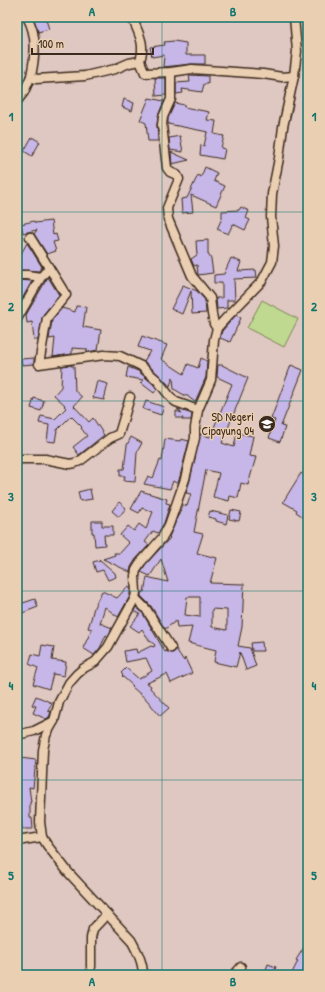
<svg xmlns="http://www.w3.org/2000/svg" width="325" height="992" viewBox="0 0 325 992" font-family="'Patrick Hand',sans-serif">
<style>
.grass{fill:#bfd990;stroke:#7d8257}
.building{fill:#c7b7e8;stroke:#3b2a1e;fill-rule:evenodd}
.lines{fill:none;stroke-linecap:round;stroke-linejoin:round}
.minor-casing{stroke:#3b2a1e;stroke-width:11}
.minor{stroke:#ebcfb2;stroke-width:8}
.grid{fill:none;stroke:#0f766e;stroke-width:1;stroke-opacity:0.55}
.labels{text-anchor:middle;stroke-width:3;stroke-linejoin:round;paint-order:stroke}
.poi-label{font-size:12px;fill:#3b2a1e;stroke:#ebcfb2;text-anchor:end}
.neatline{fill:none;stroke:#0f766e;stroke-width:1.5}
.grid-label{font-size:13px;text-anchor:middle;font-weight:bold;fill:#0f766e}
</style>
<rect width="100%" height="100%" fill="#e0c8c2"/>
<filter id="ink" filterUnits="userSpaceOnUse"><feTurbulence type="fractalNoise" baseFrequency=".025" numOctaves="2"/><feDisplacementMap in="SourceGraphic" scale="8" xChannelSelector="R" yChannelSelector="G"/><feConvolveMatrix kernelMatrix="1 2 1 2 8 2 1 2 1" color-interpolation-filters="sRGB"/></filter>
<g filter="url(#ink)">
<path class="grass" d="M262,300L298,319L284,347L247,328Z"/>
<g class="building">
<path d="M33,17H45L49,29L38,32Z"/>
<path d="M174,41L186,43V55H205V64H191L163,67L164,55L152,57L150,47L165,45L164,42Z"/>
<path d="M189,75L208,76V84H204L202,92L182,89L183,93L176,94V83L190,82Z"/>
<path d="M155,78H166V95L156,96Z"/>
<path d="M149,98L164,101L158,116L157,125L158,141H148L146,123L140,120Z"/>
<path d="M124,99L134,103L132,111L122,107Z"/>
<path d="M175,103L184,105V107L209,112L207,120L216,121L214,134L224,136L221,148L225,149L223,159L200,155L201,145L204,146L207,132H208L168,124V118Z"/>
<path d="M180,136L183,152L170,150L169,138Z"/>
<path d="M32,137L40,142L32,156L24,151Z"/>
<path d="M171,152L189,160L172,164Z"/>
<path d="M205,167L217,173L214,181L225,186L216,206L191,195L193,212L182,213L181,199L187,198L198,175L201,177Z"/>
<path d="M241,207L249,211L246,218L250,220L245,230L233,224L228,234L217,229L222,218V211L239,210Z"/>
<path d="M34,221L35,223L51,221L53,235L56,234L58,241L53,242L56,251L47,254L34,234L37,230L23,233L21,224Z"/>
<path d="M208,240V254L211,259L213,273L198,275L197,265L194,266L191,259L197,255L196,241Z"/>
<path d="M27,243L42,267L39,271L17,270V261Z"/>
<path d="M231,258L241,262L238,271L256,270L257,278L234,279L235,300H227V308L217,309L216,298H222V283H214V275L224,274Z"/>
<path d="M48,277L59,295L43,315L38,340H34L32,322L27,323L26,315Z"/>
<path d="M17,280L32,281L17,308Z"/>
<path d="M183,285L197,291L205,300L206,313L192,314L191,291L182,314L171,309Z"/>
<path d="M76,306L86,307L83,327L101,330L98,350L87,352V349L72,348V354L53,357L55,338L49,339L52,320L62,308L75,312Z"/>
<path d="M236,315L241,318L230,342L220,338L222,331Z"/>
<path d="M142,336L167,345L161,359L184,374L188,364L198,368L201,358L207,361L206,377L195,402L187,396V395H184L174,389L173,377L170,386L144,361L150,351L138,347Z"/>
<path d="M34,358V364L22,365L21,359Z"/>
<path d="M71,365V366H74L75,391L82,397L74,406L89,422L93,418L104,435L79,455L73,447L87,436L81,428L82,427L71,416L57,430L55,442L47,441L49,425L39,423L41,416L55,419L66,408L64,406L65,405L54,395L61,387L62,366Z"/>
<path d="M218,365H222L248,378L222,443L234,447L237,433L253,436L249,456L256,457L248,485L241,483L238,498L230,496L229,501L213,497L219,473L206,470L194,532L203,534L197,553L217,558L210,583L244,584L242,627L238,646L250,648L256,666L246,670L240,652L236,667L214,662L216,650L188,643L192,627L177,628L176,621L165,629L151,606L141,596V592H144L147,577L168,582L161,559L150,576L141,572L145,565L170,538L169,537L183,505L187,506L191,494L186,493L190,480L200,434L210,437L232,384L217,377ZM187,597H200V617L185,615ZM212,609L227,610V630L212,627Z"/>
<path d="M291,365L303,370L281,426L285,427L280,442L269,438L275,420L271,419Z"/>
<path d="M128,367L138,371L153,384L157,389L154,393L141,383L143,380L126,377Z"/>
<path d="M97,381L108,384L104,400L93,398Z"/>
<path d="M34,398L44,401L41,411L31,408Z"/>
<path d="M146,401L164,407L161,415L143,409Z"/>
<path d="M177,409L192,414L191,420H182L183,418H176V411L182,413Z"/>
<path d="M131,437L142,443L137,452L135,482L124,481L125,476H120V469H124L127,445Z"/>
<path d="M165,439L180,441L181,439L189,441L178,484L173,481L170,489L144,484L148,476L153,478L160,460L162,461Z"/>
<path d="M301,473L308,478V520L296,512L297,510L283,502Z"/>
<path d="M90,489L92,499L80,501L78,492Z"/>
<path d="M141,491L167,499L166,503L170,504L164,523L158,533L153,531L145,542L149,545L136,559L131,567L130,572L103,559L115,555L114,553H120L129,543L120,535L128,526L134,531L139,524L146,529L153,512L142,508L139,513L131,509Z"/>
<path d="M119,502L126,508L119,517L112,511Z"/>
<path d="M231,510L241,512L239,521L229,519Z"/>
<path d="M210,511L228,515L226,524L216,521V519L208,517Z"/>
<path d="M92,521H102V526H113V535H104L105,545L95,546L94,533H92Z"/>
<path d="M99,559L115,573L116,577L108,580L103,570L96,572L93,562L100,560Z"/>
<path d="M128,586L130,587V596L118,617L105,607L100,623L112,628L108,636L106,635L100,648L94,655L83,648L92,629L88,628L91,619L94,607L102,591L117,598Z"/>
<path d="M35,599L38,607L17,615V605Z"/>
<path d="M136,607L142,612L165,652L167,651L172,653L174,652L176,649L184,661L185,658L192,673L171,683L167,674L147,683L151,686L150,688L169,708L160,716L147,700L132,687L133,686L122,676L123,675L121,673L126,668L139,679L152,671L146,658L126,662L124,651L136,649L137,653L151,646L154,647L155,645L149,640L142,629L139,632L130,626L140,614L134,611Z"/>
<path d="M262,642L263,651H252L251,643Z"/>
<path d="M42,645L54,647L52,660L66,662L64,676L53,674L49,689L33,684L38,668L29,664L32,654L40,656Z"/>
<path d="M36,696L52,703L48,711L51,712L49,717L46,719L33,713L36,706L32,705Z"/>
<path d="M20,758L36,760L33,788L29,787L31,802H30V818H32L33,829H22L21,815H19V812H17V769L18,768Z"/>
<path d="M308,941V963L300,975H291L298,961L296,960Z"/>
<path d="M268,964L276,967L273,975H264Z"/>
</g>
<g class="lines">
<defs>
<g id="minor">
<path d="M27,17C38,36 35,56 31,76L36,79L85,76L115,69L129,63L140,61L145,73L171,72L192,69L263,74L282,77L294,76"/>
<path d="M132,17C138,33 146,43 140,61"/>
<path d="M171,72V99L163,117L162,125L167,168L170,172L177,175L179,179L167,208L168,219L192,276L210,298L212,314L214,324L217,328"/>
<path d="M17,101L24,92L31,76"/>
<path d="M30,237L66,295L47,318L39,364L104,355L120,356L141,366L157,380L172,399L176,402L198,410"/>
<path d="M17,275H27L41,277"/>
<path d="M17,319L41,277L49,268"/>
<path d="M17,459H45L70,464L75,463L80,461L110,438L119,434L130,397"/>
<path d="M135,598L146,609L171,648"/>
<path d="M17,735L34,731L54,721"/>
<path d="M17,841L42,837"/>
<path d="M91,967V938L93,929L107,914"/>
<path d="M143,975C143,962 137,951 131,940L68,872L47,845L42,837L40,822L43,750L46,735L54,721L59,702L69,683L77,674L84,668L95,662L108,647L135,598L136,592L135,576L136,570L141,562L162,538L169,525L185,479L195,438V428L198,410L211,380L214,340L217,328L227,317L262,281L272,262L274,246L271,217L272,194L279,158L283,127L294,76L297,51L294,17"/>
<path d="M234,975L241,967"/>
</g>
</defs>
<use href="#minor" class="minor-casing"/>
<use href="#minor" class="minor"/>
</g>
</g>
<path class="grid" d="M162,17V975M17,212H308M17,401H308M17,591H308M17,780H308"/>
<defs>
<symbol id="school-disc" viewBox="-11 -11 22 22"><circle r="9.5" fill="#3b2a1e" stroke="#ebcfb2"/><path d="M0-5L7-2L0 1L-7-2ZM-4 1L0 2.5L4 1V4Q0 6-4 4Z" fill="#fff"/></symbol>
</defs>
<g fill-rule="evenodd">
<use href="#school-disc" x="257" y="414" width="20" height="20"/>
</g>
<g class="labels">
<g class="poi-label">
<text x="254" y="421">SD Negeri<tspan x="254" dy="14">Cipayung 04</tspan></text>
</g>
</g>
<rect width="325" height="992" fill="none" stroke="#ebcfb2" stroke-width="44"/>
<path d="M32 48v6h121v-6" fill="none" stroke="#3b2a1e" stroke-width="2"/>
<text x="38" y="48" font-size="12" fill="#3b2a1e" stroke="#ebcfb2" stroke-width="3" paint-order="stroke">100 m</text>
<rect x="22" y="22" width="281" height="948" class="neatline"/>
<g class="grid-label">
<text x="92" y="16">A</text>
<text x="233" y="16">B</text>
<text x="11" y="121">1</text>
<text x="314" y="121">1</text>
<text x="11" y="311">2</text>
<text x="314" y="311">2</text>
<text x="11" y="501">3</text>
<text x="314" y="501">3</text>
<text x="11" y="690">4</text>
<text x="314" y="690">4</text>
<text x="11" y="880">5</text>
<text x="314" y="880">5</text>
<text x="92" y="986">A</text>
<text x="233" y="986">B</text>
</g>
</svg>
